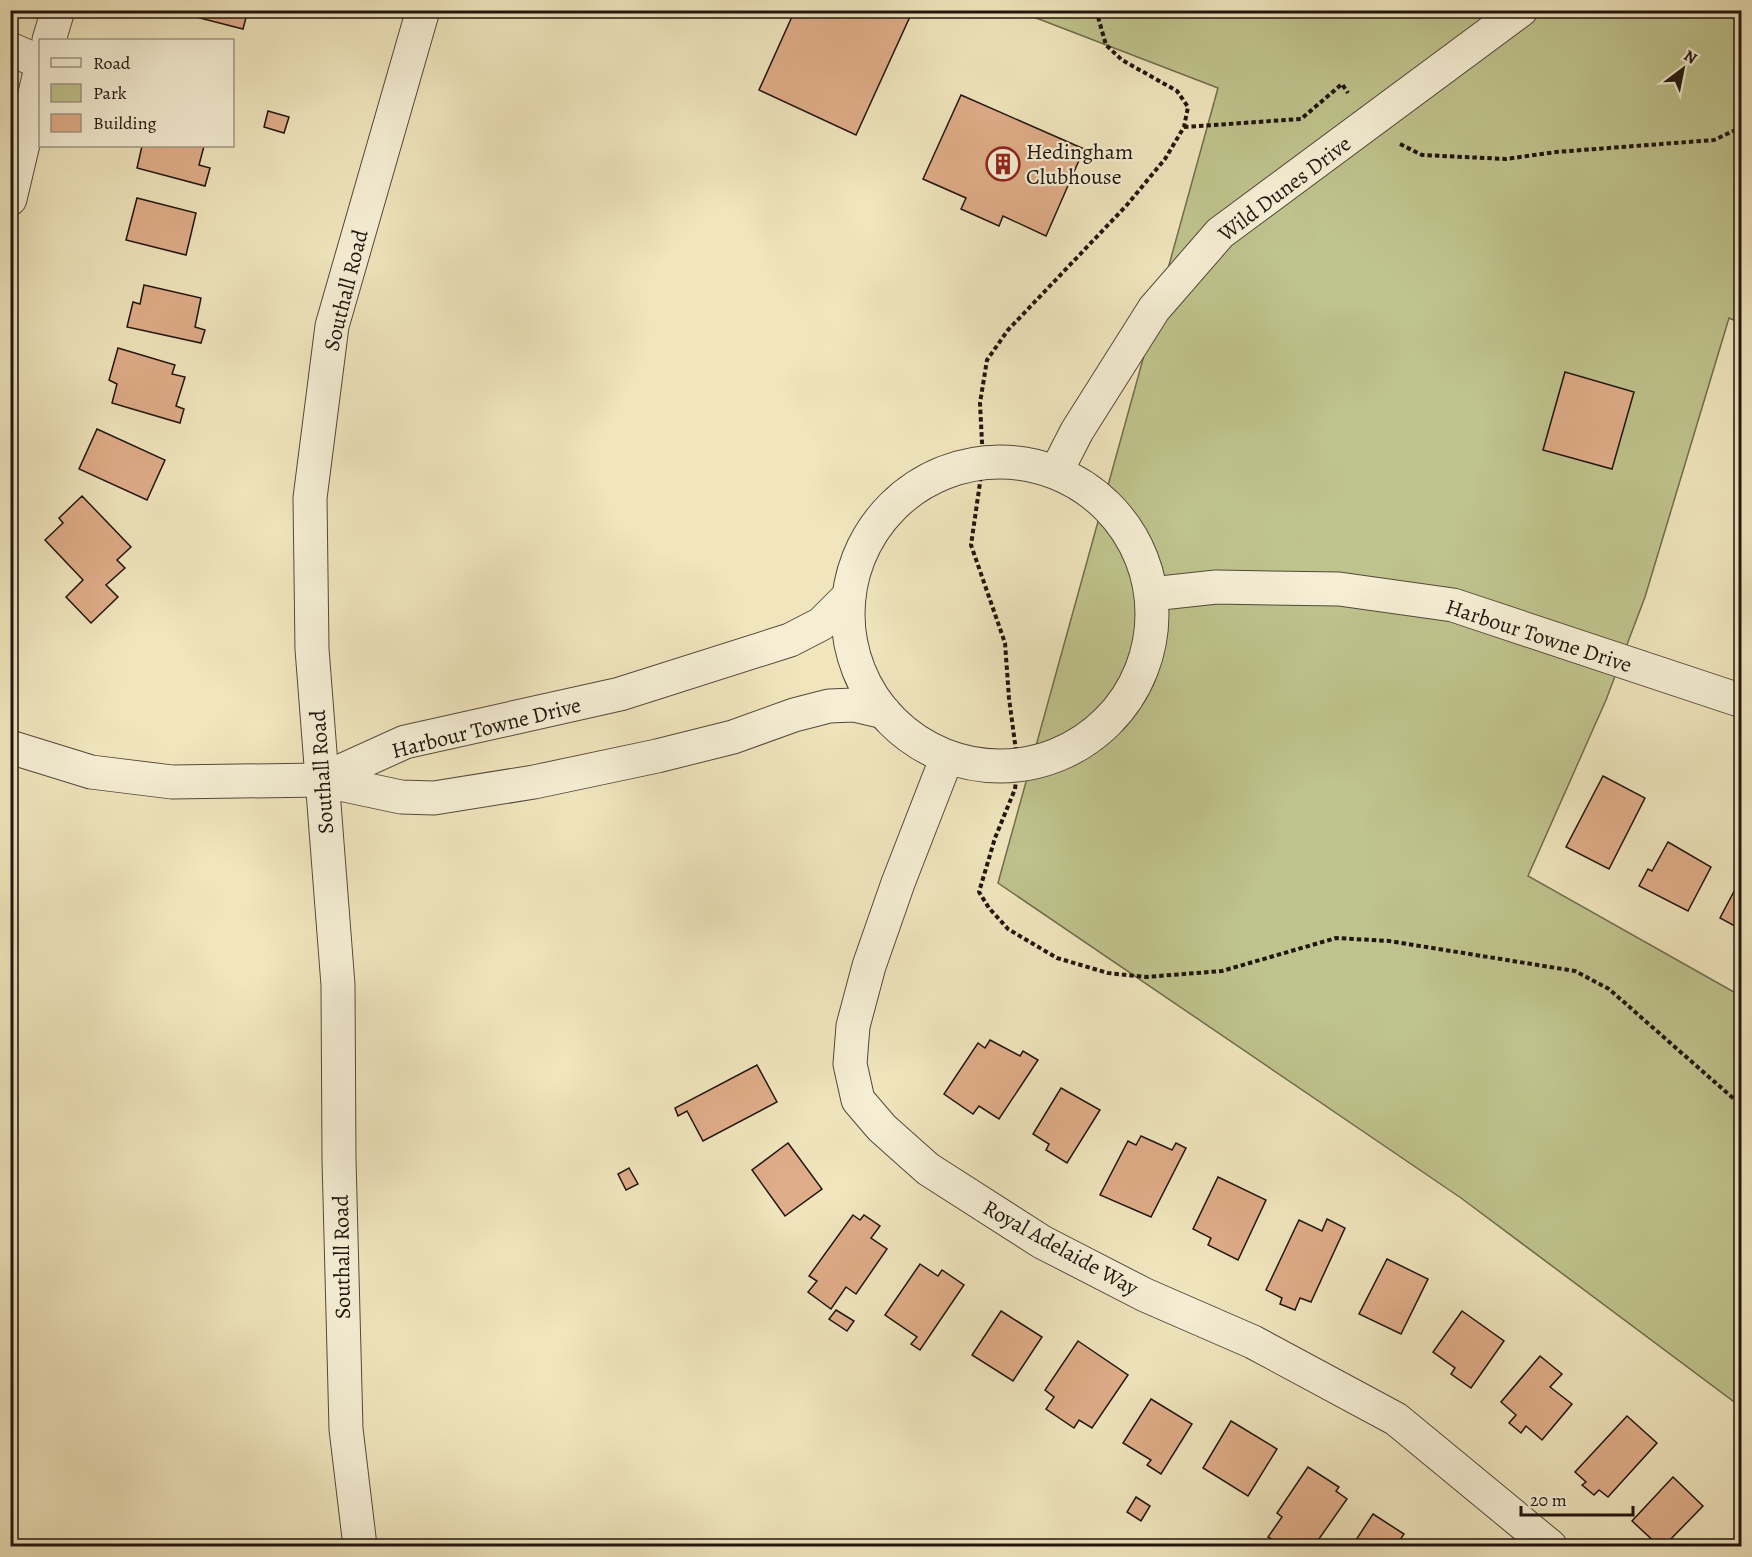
<svg xmlns="http://www.w3.org/2000/svg" width="1752" height="1557" viewBox="0 0 1752 1557" font-family="Alegreya,serif">
<style>
.green{fill:#bfc38d;stroke:#706c4e;stroke-width:1.5}
.building{fill:#dfad89;stroke:#20150f;stroke-width:1.5}
.lines{fill:none;stroke-linecap:round;stroke-linejoin:round}
.minor-casing{stroke:#54493a;stroke-width:35}
.tertiary-casing{stroke:#54493a;stroke-width:35}
.path{stroke:#20150f;stroke-width:4;stroke-dasharray:4.5 3;stroke-linecap:butt}
.minor{stroke:#f5eed4;stroke-width:33}
.tertiary{stroke:#f5eed4;stroke-width:33}
.labels{text-anchor:middle;stroke-width:4.5;stroke-linejoin:round;paint-order:stroke}
.poi-label{font-size:22px;fill:#20150f;stroke:#f5eed4;text-anchor:start}
.street-label{font-size:22px;fill:#20150f;stroke:#f5eed4}
</style>
<rect width="100%" height="100%" fill="#f0e5bd"/>
<filter id="stains"><feTurbulence type="fractalNoise" baseFrequency=".00333" numOctaves="4"/><feColorMatrix values="0 0 0 0 .2 0 0 0 0 .09 0 0 0 0 .02 0 0 0 .5 -.17"/></filter>
<radialGradient id="worn" r=".72"><stop offset=".6" stop-color="#630" stop-opacity="0"/><stop offset="1" stop-color="#630" stop-opacity=".3"/></radialGradient>
<path class="green" d="M1018,11H1741V323L1729,318L1645,597L1606,700L1528,876L1741,996V1407L1461,1198L998,883L1218,88Z"/>
<g class="building">
<path d="M189,10H248L243,29L188,15Z"/>
<path d="M795,10H913L856,135L759,90Z"/>
<path d="M961,95L1084,149L1046,236L1003,216L999,226L961,209L966,198L923,179Z"/>
<path d="M268,111L289,117L284,133L264,127Z"/>
<path d="M142,146H204L199,165L210,168L205,186L137,168Z"/>
<path d="M137,198L196,213L186,255L126,240Z"/>
<path d="M144,285L201,298L195,327L205,330L201,343L127,327L133,302L140,304Z"/>
<path d="M118,348L175,365L172,374L185,377L176,406L184,409L180,423L112,403L117,384L109,380Z"/>
<path d="M1565,372L1634,392L1612,469L1543,450Z"/>
<path d="M97,429L165,460L147,500L79,469Z"/>
<path d="M82,496L131,547L117,560L125,568L106,585L118,597L91,623L66,597L83,580L45,540L63,523L59,518Z"/>
<path d="M1603,776L1645,798L1609,869L1566,847Z"/>
<path d="M1668,842L1711,867L1688,911L1639,886L1648,869L1652,871Z"/>
<path d="M1740,880H1742V930L1720,918Z"/>
<path d="M990,1040L1020,1056L1023,1051L1038,1060L999,1119L979,1106L973,1114L944,1094L978,1043L985,1048Z"/>
<path d="M757,1065L777,1102L703,1141L687,1111L678,1116L675,1108Z"/>
<path d="M1061,1088L1100,1110L1067,1163L1046,1150L1049,1144L1033,1134Z"/>
<path d="M1141,1136L1172,1150L1176,1143L1186,1148L1151,1217L1100,1195L1128,1141L1136,1145Z"/>
<path d="M788,1143L822,1189L785,1216L752,1170Z"/>
<path d="M629,1168L638,1184L626,1190L618,1174Z"/>
<path d="M1218,1177L1266,1200L1238,1260L1208,1245L1211,1238L1193,1229Z"/>
<path d="M853,1215L860,1220L864,1215L880,1226L871,1238L887,1249L856,1294L846,1287L831,1309L808,1292L817,1281L809,1276Z"/>
<path d="M1327,1219L1345,1228L1311,1302L1300,1298L1295,1310L1280,1304L1282,1298L1266,1290L1299,1220L1322,1231Z"/>
<path d="M1387,1259L1428,1279L1401,1334L1359,1314Z"/>
<path d="M920,1264L938,1276L942,1270L964,1285L920,1350L911,1344L917,1337L885,1315Z"/>
<path d="M836,1310L854,1321L847,1331L829,1319Z"/>
<path d="M1001,1311L1042,1337L1013,1381L972,1355Z"/>
<path d="M1462,1311L1504,1341L1471,1388L1451,1374L1455,1368L1433,1352Z"/>
<path d="M1078,1341L1128,1375L1092,1428L1079,1420L1074,1428L1046,1409L1054,1397L1045,1390Z"/>
<path d="M1540,1356L1562,1374L1550,1387L1572,1404L1542,1440L1526,1426L1521,1433L1509,1423L1516,1415L1501,1402Z"/>
<path d="M1151,1399L1192,1424L1161,1474L1147,1465L1151,1460L1123,1443Z"/>
<path d="M1627,1416L1657,1443L1608,1497L1599,1490L1594,1495L1582,1485L1586,1482L1575,1472Z"/>
<path d="M1231,1421L1277,1449L1248,1496L1203,1468Z"/>
<path d="M1308,1467L1339,1487L1336,1491L1347,1499L1314,1546H1283L1268,1537L1282,1517L1277,1513Z"/>
<path d="M1673,1477L1703,1506L1664,1546H1659L1632,1521Z"/>
<path d="M1136,1497L1150,1506L1141,1521L1127,1512Z"/>
<path d="M1373,1514L1404,1534L1396,1546H1352Z"/>
</g>
<g class="lines">
<defs>
<g id="minor">
<path d="M49,40L58,10"/>
<path d="M10,49L40,62"/>
<path d="M10,199L40,72"/>
<circle cx="1000" cy="614" r="152"/>
<path d="M1056,472L1077,431L1154,309L1220,233L1521,10"/>
<path d="M1152,594L1216,587L1339,589L1453,605L1742,701"/>
<path d="M947,757L898,883L869,966L853,1026L850,1064L858,1100L882,1128L928,1169L1042,1242L1145,1295L1253,1342L1396,1419L1550,1546"/>
<path d="M321,780L401,797L434,798L534,782L657,756L733,737L794,715L829,706L854,705L884,712"/>
<path d="M321,780L405,742L620,694L790,640L821,624L849,596"/>
</g>
<g id="tertiary">
<path d="M10,747L91,772L172,782L321,780"/>
<path d="M360,1546L346,1429L339,1159L338,985L312,649L310,498L332,326L423,10"/>
</g>
</defs>
<use href="#minor" class="minor-casing"/>
<use href="#tertiary" class="tertiary-casing"/>
<g class="path">
<path d="M1096,10L1106,45L1122,60L1177,91L1188,107L1184,127L1165,159L1126,206L1008,330L987,360L980,403L983,462L971,545L1005,643L1009,698L1018,766L1015,789L995,838L979,892L989,908L1008,929L1057,958L1108,973L1146,977L1222,971L1336,938L1389,941L1575,971L1609,989L1742,1106"/>
<path d="M1184,127L1301,119L1342,84L1348,93"/>
<path d="M1400,144L1422,155L1506,159L1556,152L1714,140L1742,127"/>
</g>
<use href="#minor" class="minor"/>
<use href="#tertiary" class="tertiary"/>
</g>
<defs>
<symbol id="building-ring" viewBox="-11 -11 22 22"><circle r="9.5" fill="#f5eed4" stroke="#8f2418" stroke-width="1.5"/><path d="M-4-6H4V6H1V3H-1V6H-4ZM-2.5-4.3h1.7v1.8h-1.7ZM.8-4.3h1.7v1.8H.8ZM-2.5-1h1.7V.8h-1.7ZM.8-1h1.7V.8H.8Z" fill="#8f2418"/></symbol>
</defs>
<g fill-rule="evenodd">
<use href="#building-ring" x="984" y="145" width="38" height="38"/>
</g>
<g class="labels">
<g class="poi-label">
<text x="1026" y="159">Hedingham<tspan x="1026" dy="25">Clubhouse</tspan></text>
</g>
<g class="street-label">
<text transform="translate(1284 188) rotate(-37)" y="8">Wild Dunes Drive</text>
<text transform="translate(345 290) rotate(-76)" y="8">Southall Road</text>
<text transform="translate(1539 635) rotate(18)" y="8">Harbour Towne Drive</text>
<text transform="translate(486 727) rotate(-14)" y="8">Harbour Towne Drive</text>
<text transform="translate(321 772) rotate(-94)" y="8">Southall Road</text>
<text transform="translate(1061 1247) rotate(29)" y="8">Royal Adelaide Way</text>
<text transform="translate(341 1257) rotate(-91)" y="8">Southall Road</text>
</g>
</g>
<rect width="1752" height="1557" fill="none" stroke="#f0e5bd" stroke-width="36"/>
<rect x="12" y="12" width="1728" height="1533" fill="none" stroke="#20150f" stroke-width="3"/>
<rect x="18" y="18" width="1716" height="1521" fill="none" stroke="#20150f" stroke-width="1.5"/>
<rect x="39" y="39" width="195" height="108" fill="#f5eed4" stroke="#a09785" stroke-width="1.5"/>
<rect x="51" y="58" width="30" height="9" fill="#f5eed4" stroke="#a09785" stroke-width="1.5"/>
<text x="93" y="69" font-size="18" fill="#20150f">Road</text>
<rect x="51" y="84" width="30" height="18" fill="#bfc38d" stroke="#a09785" stroke-width="1.5"/>
<text x="93" y="99" font-size="18" fill="#20150f">Park</text>
<rect x="51" y="114" width="30" height="18" fill="#dfad89" stroke="#a09785" stroke-width="1.5"/>
<text x="93" y="129" font-size="18" fill="#20150f">Building</text>
<g transform="translate(1683 69) rotate(32)" stroke="#f5eed4" stroke-width="4.5" paint-order="stroke">
<path d="M0-4.5L10 22L0 15L-10 22Z" fill="#20150f"/>
<text y="-9" font-size="16" font-weight="bold" text-anchor="middle" fill="#20150f">N</text>
</g>
<path d="M1521 1506v9h112v-9" fill="none" stroke="#20150f" stroke-width="3"/>
<text x="1530" y="1506" font-size="18" fill="#20150f" stroke="#f5eed4" stroke-width="4.5" paint-order="stroke">20 m</text>
<rect width="100%" height="100%" filter="url(#stains)"/>
<rect width="100%" height="100%" fill="url(#worn)"/>
</svg>
